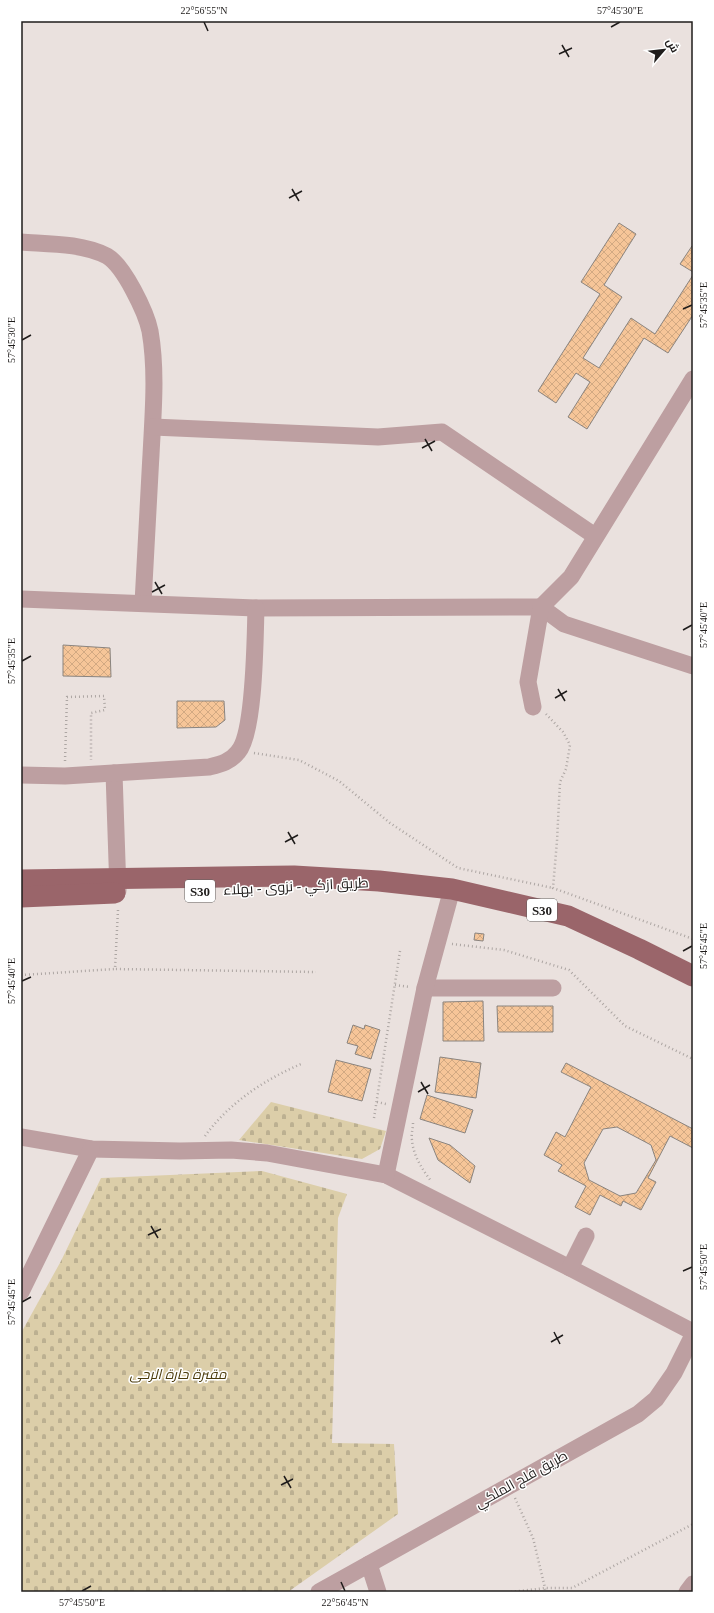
<svg xmlns="http://www.w3.org/2000/svg" width="714" height="1613" viewBox="0 0 714 1613" font-family="'Times New Roman',Cairo,serif">
<style>
.cemetery{fill:url(#cemetery-stones)}
.building{fill:url(#building-cross-hatch);stroke:#8a847f;fill-rule:evenodd}
.lines{fill:none;stroke-linecap:round;stroke-linejoin:round}
.path{stroke:#ada6a3;stroke-width:2.5;stroke-dasharray:1 3;stroke-linecap:butt}
.minor{stroke:#bd9fa1;stroke-width:17}
.major{stroke:#9a656a;stroke-width:21}
.ticks{fill:none;stroke:#1f1c1b;stroke-width:1.5}
.labels{text-anchor:middle;stroke-width:3;stroke-linejoin:round;paint-order:stroke}
.shield{fill:#fff;stroke:#62605f;stroke-width:1}
.shield-label{font-size:13px;font-weight:bold;fill:#1f1c1b}
.street-label{font-size:14px;fill:#1f1c1b;stroke:#fff}
.park-label{font-size:14px;font-style:italic;fill:#4c3c0c;stroke:#fff}
.neatline{fill:none;stroke:#1f1c1b;stroke-width:1.5}
.ticks-label{font-size:10px;text-anchor:middle;fill:#1f1c1b}
</style>
<defs>
<pattern id="cemetery-stones" width="16" height="16" patternUnits="userSpaceOnUse"><rect width="16" height="16" fill="#dccea9"/><path d="M2 7V4a2 2 0 0 1 4 0v3zM10 15v-3a2 2 0 0 1 4 0v3z" fill="#bcb091"/></pattern>
<pattern id="building-cross-hatch" width="8" height="8" patternUnits="userSpaceOnUse"><rect width="8" height="8" fill="#f6c598"/><path d="M0 0l8 8M0 8l8-8" fill="none" stroke="#d2a982"/></pattern>
</defs>
<rect width="100%" height="100%" fill="#eae1de"/>
<g class="cemetery">
<path d="M271,1102L386,1131L380,1149L362,1159L239,1140Z"/>
<path d="M262,1171L347,1194L338,1218L332,1443L394,1444L398,1514L288,1592H21V1333L61,1261L101,1178Z"/>
</g>
<g class="building">
<path d="M619,223L636,234L604,285L622,297L583,358L599,368L631,318L655,334L693,275V315L668,353L644,338L587,429L568,417L590,382L576,373L556,403L538,391L600,294L581,282Z"/>
<path d="M692,246L693,247V272L680,264Z"/>
<path d="M63,645L110,648L111,677L63,676Z"/>
<path d="M177,701H224L225,720L216,727L177,728Z"/>
<path d="M475,933L484,934L483,941L474,940Z"/>
<path d="M483,1001L484,1041H443V1002Z"/>
<path d="M497,1006H553V1032H498Z"/>
<path d="M353,1025L364,1029L365,1025L380,1030L371,1059L355,1054L358,1046L347,1043Z"/>
<path d="M440,1057L481,1063L476,1098L435,1092Z"/>
<path d="M336,1060L371,1069L362,1101L328,1092Z"/>
<path d="M566,1063L693,1129V1148L670,1136L648,1178L656,1182L641,1210L623,1201L621,1206L600,1195L590,1215L575,1207L586,1186L558,1171L562,1165L544,1155L556,1132L565,1137L591,1087L561,1072ZM617,1127L651,1145L656,1160L636,1193L620,1196L589,1180L584,1163L603,1129Z"/>
<path d="M427,1095L473,1110L465,1133L420,1119Z"/>
<path d="M429,1138L450,1145L475,1166L470,1183L438,1160Z"/>
</g>
<g class="lines">
<g class="path">
<path d="M546,714L563,732L570,745L566,769L560,782L557,841L553,888L693,939"/>
<path d="M254,753L299,760L339,781L390,823L458,868L553,888"/>
<path d="M65,761L67,697L104,696L105,710L91,713V760"/>
<path d="M118,910L115,969L316,972"/>
<path d="M452,944L504,950L569,970L625,1026L693,1059"/>
<path d="M21,975L115,969"/>
<path d="M395,985L410,987"/>
<path d="M377,1102L386,1104"/>
<path d="M374,1118L400,951"/>
<path d="M413,1123C413,1129 411,1134 412,1140C413,1155 422,1169 431,1181"/>
<path d="M205,1136C229,1103 264,1080 301,1064"/>
<path d="M515,1498L533,1538L546,1592"/>
<path d="M511,1592L546,1588H572L693,1524"/>
</g>
<g class="minor">
<path d="M21,242C49,244 81,243 107,256C124,266 146,312 150,331C157,371 153,414 151,455C148,504 146,553 143,603"/>
<path d="M153,427L378,437L442,432L595,536"/>
<path d="M21,599L256,608L541,607L564,624L693,666"/>
<path d="M533,707L528,682L541,607L571,577L693,379"/>
<path d="M114,773L118,891"/>
<path d="M21,775L65,776L209,767C221,764 230,762 238,752C255,733 255,637 256,608"/>
<path d="M425,988H553"/>
<path d="M21,1137L91,1149L180,1151L231,1150L267,1153L386,1175L570,1268L693,1332"/>
<path d="M386,1175L425,988L452,889"/>
<path d="M570,1268L586,1236"/>
<path d="M21,1292L91,1149"/>
<path d="M369,1564L378,1592"/>
<path d="M319,1592L638,1414L656,1399L674,1373L693,1335"/>
<path d="M687,1592L693,1584"/>
</g>
<g class="major">
<path d="M21,880L294,876L379,881L452,889L568,916L639,949L693,976"/>
<path d="M21,897L115,893"/>
</g>
</g>
<path class="ticks" d="M204,22L208,31M611,27L620,22M562,45L569,57M559,54L572,48M292,189L299,201M289,198L302,191M683,309L692,305M22,340L31,335M425,439L432,451M422,448L435,441M155,582L162,594M152,592L165,585M683,630L692,625M22,661L31,656M558,689L565,701M555,698L567,691M288,832L295,844M285,842L298,835M683,951L692,946M22,981L31,977M421,1082L428,1094M418,1092L430,1085M151,1226L158,1238M148,1235L161,1229M683,1271L692,1267M22,1302L31,1297M554,1332L560,1344M551,1342L563,1335M284,1476L291,1488M281,1485L293,1479M341,1582L345,1591M82,1591L91,1586"/>
<g class="labels">
<g class="shield">
<rect x="185" y="880" width="30" height="22" rx="3"/>
<rect x="527" y="899" width="30" height="22" rx="3"/>
</g>
<g class="shield-label">
<text x="200" y="896">S30</text>
<text x="542" y="915">S30</text>
</g>
<g class="street-label">
<text transform="translate(296 886) rotate(-3)" y="5">طريق ازكي - نزوى - بهلاء</text>
<text transform="translate(521 1479) rotate(-29)" y="5">طريق فلج الملكي</text>
</g>
<g class="park-label">
<text x="178" y="1379">مقبرة حارة الرحى</text>
</g>
</g>
<rect width="714" height="1613" fill="none" stroke="#ffffff" stroke-width="44"/>
<g transform="translate(664 50) rotate(62)" stroke="#ffffff" stroke-width="3" paint-order="stroke">
<path d="M0-3L7 15L0 10L-7 15Z" fill="#1f1c1b"/>
<text y="-6" font-size="11" font-weight="bold" text-anchor="middle" fill="#1f1c1b">ش</text>
</g>
<rect x="22" y="22" width="670" height="1569" class="neatline"/>
<g class="ticks-label">
<text x="204" y="14">22°56'55"N</text>
<text x="620" y="14">57°45'30"E</text>
<text transform="translate(703 305) rotate(-90)" y="4">57°45'35"E</text>
<text transform="translate(11 340) rotate(-90)" y="4">57°45'30"E</text>
<text transform="translate(703 625) rotate(-90)" y="4">57°45'40"E</text>
<text transform="translate(11 661) rotate(-90)" y="4">57°45'35"E</text>
<text transform="translate(703 946) rotate(-90)" y="4">57°45'45"E</text>
<text transform="translate(11 981) rotate(-90)" y="4">57°45'40"E</text>
<text transform="translate(703 1267) rotate(-90)" y="4">57°45'50"E</text>
<text transform="translate(11 1302) rotate(-90)" y="4">57°45'45"E</text>
<text x="82" y="1606">57°45'50"E</text>
<text x="345" y="1606">22°56'45"N</text>
</g>
</svg>
